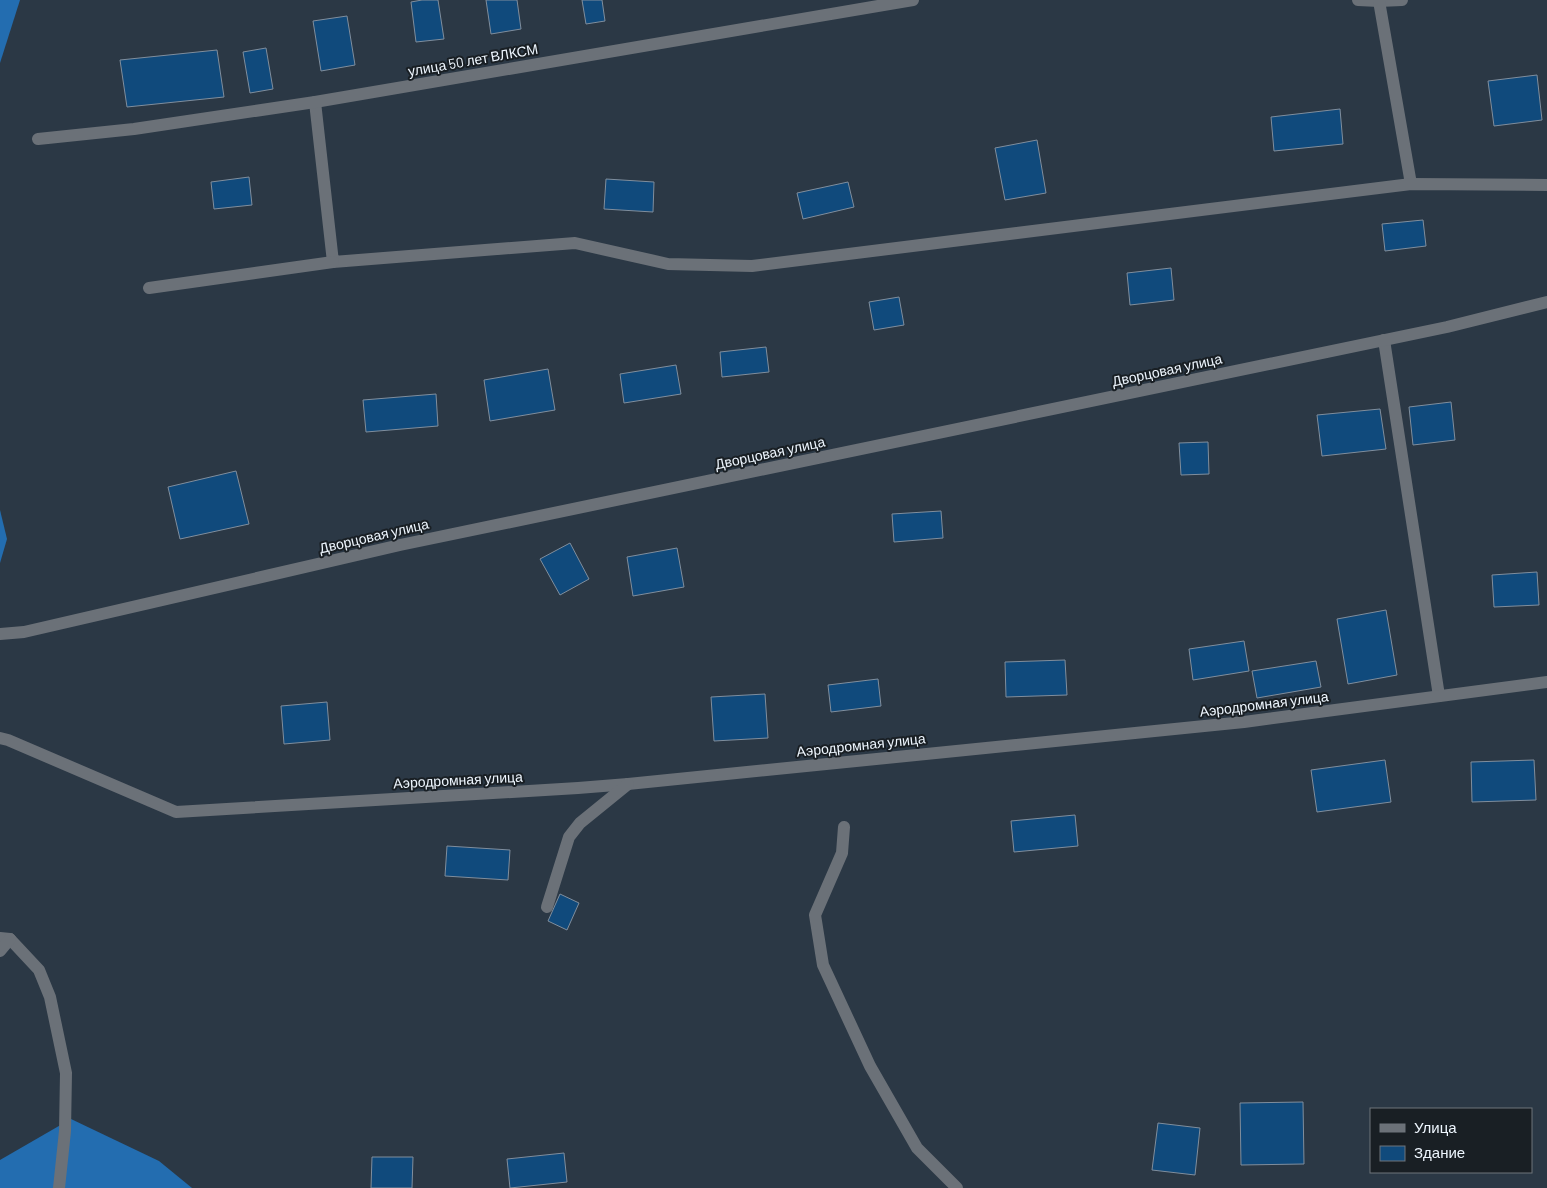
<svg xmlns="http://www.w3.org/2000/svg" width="1547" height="1188" viewBox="0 0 1547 1188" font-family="Barlow,sans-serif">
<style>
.forest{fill:#236db0}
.building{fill:#104a7c;stroke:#808e9d}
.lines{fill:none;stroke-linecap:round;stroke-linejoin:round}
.minor{stroke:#6b7178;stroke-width:12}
.labels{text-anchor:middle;stroke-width:4;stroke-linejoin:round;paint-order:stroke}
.street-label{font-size:14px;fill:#eef6fe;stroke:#191f24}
</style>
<rect width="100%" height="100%" fill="#2b3845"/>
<g class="forest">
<path d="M0,0H20L0,63Z"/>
<path d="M0,510L7,539L0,563Z"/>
<path d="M71,1119L159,1161L192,1188H0V1160Z"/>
</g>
<g class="building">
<path d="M422,0H438L444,39L416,42L411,2Z"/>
<path d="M486,0H517L521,29L491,34Z"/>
<path d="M582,0H602L605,21L586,24Z"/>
<path d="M347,16L355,65L321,71L313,21Z"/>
<path d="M266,48L273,89L250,93L243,52Z"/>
<path d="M217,50L224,97L127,107L120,60Z"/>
<path d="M1537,75L1542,120L1494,126L1488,81Z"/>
<path d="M1340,109L1343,144L1274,151L1271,117Z"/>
<path d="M1037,140L1046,193L1005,200L995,148Z"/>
<path d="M249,177L252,205L214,209L211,182Z"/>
<path d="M606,179L654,182L653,212L604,209Z"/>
<path d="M848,182L854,207L803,219L797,193Z"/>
<path d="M1423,220L1426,246L1385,251L1382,224Z"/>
<path d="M1171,268L1174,300L1130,305L1127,273Z"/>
<path d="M899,297L904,325L874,330L869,302Z"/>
<path d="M766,347L769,372L722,377L720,352Z"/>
<path d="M676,365L681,394L624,403L620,374Z"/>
<path d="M548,369L555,410L490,421L484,380Z"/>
<path d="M436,394L438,426L366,432L363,400Z"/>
<path d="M1451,402L1455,440L1413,445L1409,407Z"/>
<path d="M1380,409L1386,449L1322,456L1317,415Z"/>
<path d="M1208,442L1209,474L1181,475L1179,443Z"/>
<path d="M236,471L249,524L180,539L168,487Z"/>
<path d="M941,511L943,538L894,542L892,514Z"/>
<path d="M570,543L589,579L560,595L540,559Z"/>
<path d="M677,548L684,587L633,596L627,557Z"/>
<path d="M1537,572L1539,605L1494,607L1492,575Z"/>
<path d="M1386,610L1397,675L1348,684L1337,619Z"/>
<path d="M1244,641L1249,671L1193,680L1189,649Z"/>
<path d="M1065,660L1067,695L1006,697L1005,662Z"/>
<path d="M1316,661L1321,687L1257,698L1252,671Z"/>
<path d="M878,679L881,706L831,712L828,685Z"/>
<path d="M765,694L768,738L714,741L711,697Z"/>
<path d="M327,702L330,740L284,744L281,706Z"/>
<path d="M1385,760L1391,802L1317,812L1311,770Z"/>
<path d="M1534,760L1536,800L1472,802L1471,762Z"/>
<path d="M1075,815L1078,846L1014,852L1011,821Z"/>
<path d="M447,846L510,850L508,880L445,876Z"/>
<path d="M560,894L579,903L567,930L548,921Z"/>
<path d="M1303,1102L1304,1164L1241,1165L1240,1103Z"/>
<path d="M1158,1123L1200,1128L1195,1175L1152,1170Z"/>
<path d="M564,1153L567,1182L510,1188L507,1159Z"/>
<path d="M372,1157H413L412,1188H371Z"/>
</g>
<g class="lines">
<g class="minor">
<path d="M1358,0L1379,1L1402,0"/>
<path d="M1379,1L1411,184"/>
<path d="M315,102L333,262L575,243L668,264L752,266L1411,184L1547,185"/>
<path d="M38,139L134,129L315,102L913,0"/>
<path d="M149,288L333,262"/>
<path d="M1384,340L1439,696"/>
<path d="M0,634L24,632L400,545L1447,327L1547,302"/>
<path d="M0,738L8,740L176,812L578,788L628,784L1244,722L1547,682"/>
<path d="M844,827L842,853L815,915L823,965L870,1066L917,1148L957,1188"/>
<path d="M547,907L569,837L580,823L628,784"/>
<path d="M0,938L10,939L39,970L50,997L66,1073L65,1131L59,1188"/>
<path d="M0,951L10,939"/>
</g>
</g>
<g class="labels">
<g class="street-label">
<text transform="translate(473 60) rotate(-10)" y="5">улица 50 лет ВЛКСМ</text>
<text transform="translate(1167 370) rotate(-12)" y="5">Дворцовая улица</text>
<text transform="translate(770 453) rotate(-12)" y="5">Дворцовая улица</text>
<text transform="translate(374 536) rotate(-13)" y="5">Дворцовая улица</text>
<text transform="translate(1264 704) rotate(-7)" y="5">Аэродромная улица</text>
<text transform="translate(861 745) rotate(-6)" y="5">Аэродромная улица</text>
<text transform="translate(458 780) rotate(-3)" y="5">Аэродромная улица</text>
</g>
</g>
<rect x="1370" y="1108" width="162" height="65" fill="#191f24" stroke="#6e757b"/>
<rect x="1380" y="1124" width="25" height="8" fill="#6b7178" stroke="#6e757b"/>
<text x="1414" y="1133" font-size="15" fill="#eef6fe">Улица</text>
<rect x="1380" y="1146" width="25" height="15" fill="#104a7c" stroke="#6e757b"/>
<text x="1414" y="1158" font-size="15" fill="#eef6fe">Здание</text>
</svg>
